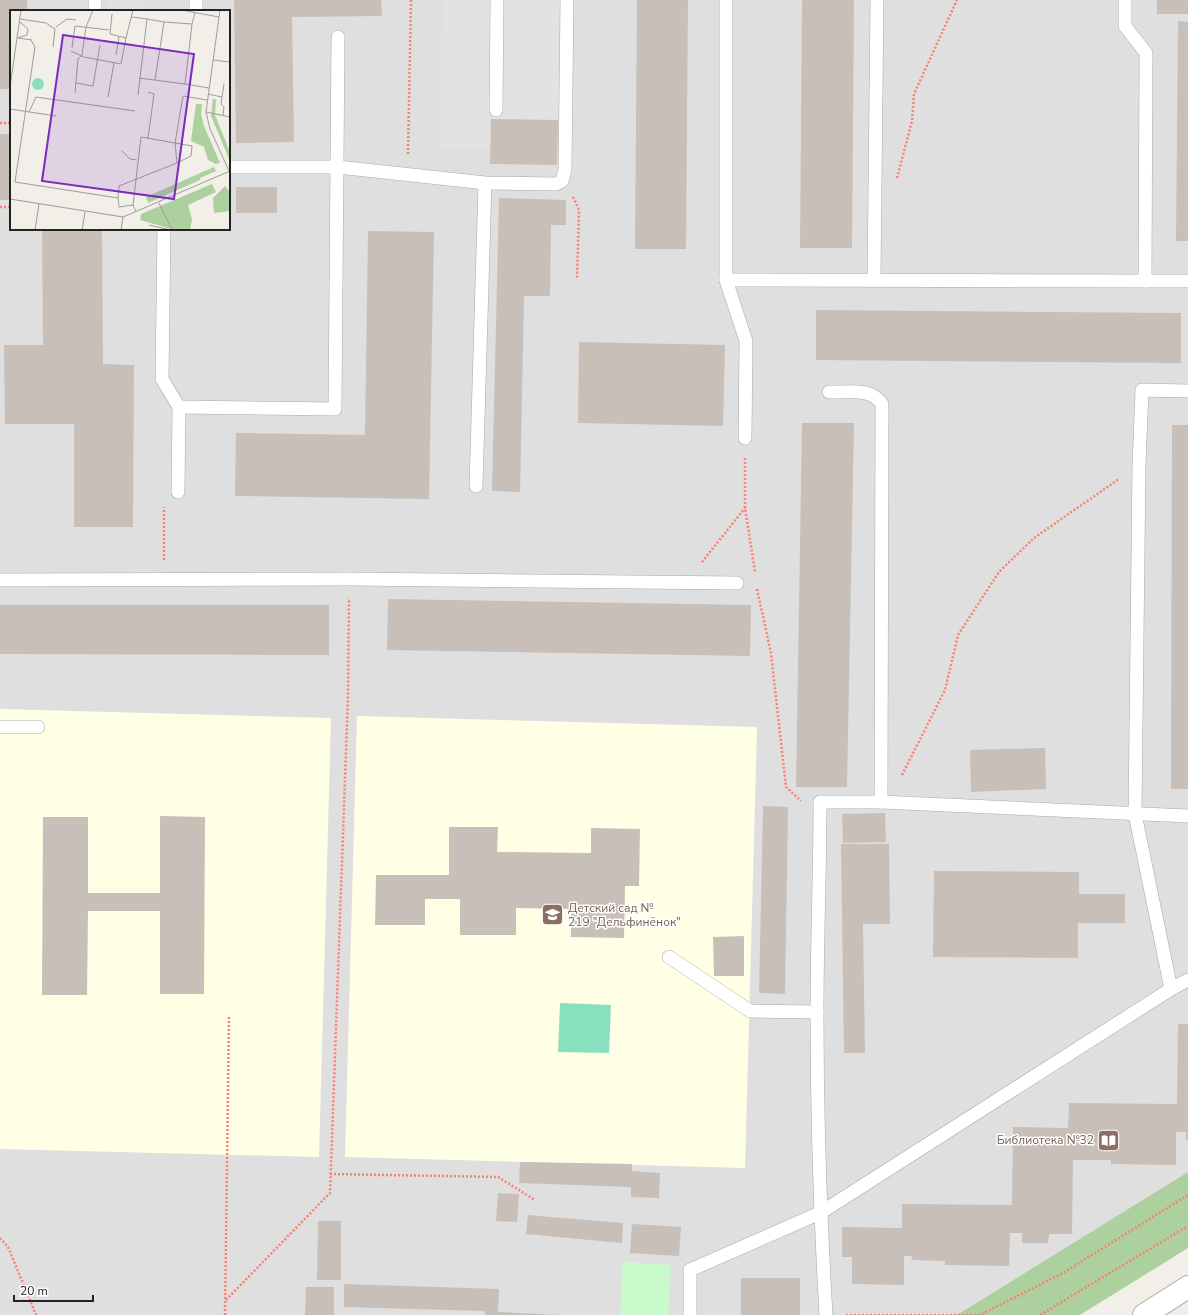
<svg xmlns="http://www.w3.org/2000/svg" width="1188" height="1315" viewBox="0 0 1188 1315" font-family="'Nunito Sans',sans-serif">
<style>
.residential{fill:#e0dfdf;fill-rule:evenodd}
.education{fill:#ffffe5}
.forest{fill:#add19e}
.park{fill:#c8facc}
.pitch{fill:#88e0be}
.parking{fill:#e2e2e2}
.building{fill:#c7bfb8}
.lines{fill:none;stroke-linecap:round;stroke-linejoin:round}
.lane-casing{stroke:#a9a9a9;stroke-width:14}
.street-casing{stroke:#a9a9a9;stroke-width:24}
.path{stroke:#fa8072;stroke-width:2.5;stroke-dasharray:2 2;stroke-linecap:butt}
.lane{stroke:#fff;stroke-width:13}
.street{stroke:#fff;stroke-width:22}
.labels{text-anchor:middle;stroke-width:3;stroke-linejoin:round;paint-order:stroke}
.education-label{font-size:12px;fill:#785e54;stroke:#fff;text-anchor:start}
.inset-road{fill:none;stroke:#9f9d99;stroke-width:1}
.view{fill:#7b2cbf;fill-opacity:0.15;stroke:#7b2cbf;stroke-width:2}
.inset-edge{fill:none;stroke:#222;stroke-width:2}
</style>
<rect width="100%" height="100%" fill="#f2efe9"/>
<path class="residential" d="M0,0H1188V1242L1069,1315H0ZM11,11H229V229H11Z"/>
<g class="education">
<path d="M0,709L331,718L319,1157L0,1149Z"/>
<path d="M357,716L757,727L745,1168L345,1157Z"/>
</g>
<path class="forest" d="M1188,1172V1248L1080,1315H957Z"/>
<path class="park" d="M623,1262L671,1265L668,1315H620Z"/>
<path class="pitch" d="M560,1003L611,1005L609,1053L558,1052Z"/>
<g class="parking">
<rect x="108" y="0" width="37" height="11"/>
<path d="M442,0H563L561,120L491,119L490,148L440,147Z"/>
</g>
<g class="building">
<path d="M0,0H27V11H11V89H0Z"/>
<path d="M234,0H381L382,16L292,17L294,142L236,143Z"/>
<path d="M637,0H688L686,249H635Z"/>
<path d="M802,0H854L852,248H800Z"/>
<rect x="1157" y="0" width="31" height="14"/>
<path d="M1178,21L1188,22V241H1176Z"/>
<path d="M491,119L558,120L557,165L490,164Z"/>
<rect x="0" y="134" width="11" height="66"/>
<rect x="236" y="187" width="41" height="26"/>
<path d="M499,198L566,200V225H551L550,296H524L520,492L492,491Z"/>
<path d="M42,229H102L103,364L134,365L133,527H74V424H5L4,345H43Z"/>
<path d="M368,231L434,232L429,499L235,496L236,433L365,435Z"/>
<path d="M816,310L1181,313V363L816,360Z"/>
<path d="M579,342L725,345L723,426L578,423Z"/>
<path d="M802,423H854L847,787H796Z"/>
<path d="M1172,425H1188V789H1171Z"/>
<path d="M388,599L751,605L750,656L387,650Z"/>
<path d="M0,605H329V655L0,654Z"/>
<path d="M1045,748L1046,789L971,792L970,750Z"/>
<path d="M763,806L788,807L785,994L759,993Z"/>
<path d="M885,813L886,842L843,843L842,814Z"/>
<path d="M160,816L205,817L204,994H160V911H88L87,995H42L43,817H88V893H160Z"/>
<path d="M449,827H498L497,852L591,853V828L640,829L639,886H625L624,938L571,937V909L516,908V935H460V899H425V925H375L376,875H449Z"/>
<path d="M841,844H889L890,924H863L865,1053H844Z"/>
<path d="M934,871L1079,872V894H1125V923H1078V958L933,957Z"/>
<path d="M744,936V976H714L713,937Z"/>
<path d="M1178,1024H1188V1140H1186V1132H1176V1165L1111,1164V1160H1073L1072,1234H1049L1048,1243H1022V1233H1010L1009,1266L945,1265V1261L911,1260L912,1256H904V1285L852,1284V1257H842V1227L902,1228V1204L1012,1205L1013,1127L1068,1128L1069,1103L1177,1104Z"/>
<path d="M520,1162L632,1164V1171L660,1173L659,1198L631,1197V1187L519,1183Z"/>
<path d="M498,1193L519,1194L517,1222L496,1221Z"/>
<path d="M528,1215L623,1223L622,1243L526,1234Z"/>
<path d="M318,1221H341V1280H317Z"/>
<path d="M632,1224L681,1227L679,1256L630,1253Z"/>
<rect x="741" y="1278" width="59" height="37"/>
<path d="M344,1284L499,1289L498,1312L561,1315H485V1311L344,1307Z"/>
<path d="M306,1287H334V1315H305Z"/>
</g>
<g class="lines">
<defs>
<g id="lane">
<path d="M95,0V11"/>
<path d="M726,0V280L746,341L745,438"/>
<path d="M196,11V0"/>
<path d="M496,110L497,0"/>
<path d="M229,167H338L485,183L556,184L562,181L565,170L567,0"/>
<path d="M164,229L162,379L179,407L178,492"/>
<path d="M726,280L1145,281L1146,53L1125,26V0"/>
<path d="M874,280L877,0"/>
<path d="M1145,281H1188"/>
<path d="M829,392C848,393 871,387 882,404L881,802"/>
<path d="M179,407L335,409L338,37"/>
<path d="M476,486L485,183"/>
<path d="M0,580L350,579L737,583"/>
<path d="M0,727H38"/>
<path d="M669,957L750,1011L817,1012"/>
<path d="M1171,989L1188,980"/>
<path d="M690,1315V1270L820,1213L1171,989L1135,814L1139,465L1142,390L1188,391"/>
<path d="M826,1315C820,1214 817,1113 817,1012C817,942 820,872 820,802H881L1188,816"/>
</g>
<path id="street" d="M1144,1315L1188,1287"/>
</defs>
<use href="#lane" class="lane-casing"/>
<use href="#street" class="street-casing"/>
<g class="path">
<path d="M0,123H11"/>
<path d="M408,154L411,0"/>
<path d="M897,178L912,121L914,94L957,0"/>
<path d="M573,197L579,210L577,278"/>
<path d="M0,207H11"/>
<path d="M745,458V508L755,572"/>
<path d="M164,560V507"/>
<path d="M702,562L745,508"/>
<path d="M757,589L771,653L786,787L801,801"/>
<path d="M902,775L945,690L958,635L999,572L1034,538L1119,479"/>
<path d="M330,1174L498,1177L535,1200"/>
<path d="M0,1238L8,1247L36,1315"/>
<path d="M226,1300L330,1193L348,696L349,598"/>
<path d="M225,1315L229,1015"/>
<path d="M846,1315H980L1063,1273L1188,1195"/>
<path d="M1040,1315L1188,1226"/>
</g>
<use href="#lane" class="lane"/>
<use href="#street" class="street"/>
</g>
<defs>
<symbol id="school-square" viewBox="-11 -11 22 22"><rect x="-9" y="-9" width="18" height="18" rx="4" fill="#8d6e63" stroke="#fff"/><path d="M0-5L7-2L0 1L-7-2ZM-4 1L0 2.5L4 1V4Q0 6-4 4Z" fill="#fff"/></symbol>
<symbol id="library-square" viewBox="-11 -11 22 22"><rect x="-9" y="-9" width="18" height="18" rx="4" fill="#8d6e63" stroke="#fff"/><path d="M-6-4Q-3-5.5-.7-3.5V5Q-3 3-6 4ZM6-4Q3-5.5 .7-3.5V5Q3 3 6 4Z" fill="#fff"/></symbol>
</defs>
<g fill-rule="evenodd">
<use href="#school-square" x="540" y="902" width="25" height="25"/>
<use href="#library-square" x="1096" y="1128" width="25" height="25"/>
</g>
<g class="labels">
<g class="education-label">
<text x="568" y="912">Детский сад №<tspan x="568" dy="14">219 "Дельфинёнок"</tspan></text>
<text x="1094" y="1144" text-anchor="end">Библиотека №32</text>
</g>
</g>
<g transform="translate(10 10)">
<rect width="220" height="220" fill="#f2efe9"/>
<path d="M203,88L206,90L205,105L220,142V151L201,106ZM186,94H192L191,104L194,116L210,153L206,154L198,150L194,137L181,131ZM204,157L206,161L190,168V170L138,193L136,187ZM202,174L206,182L178,195L182,209L180,220H165L130,210L131,204ZM215,176L220,182V201L204,203L203,188Z" fill="#add19e"/>
<path d="M22 74a6 6 0 1 1 12 0a6 6 0 1 1-12 0Z" fill="#88e0be"/>
<path class="inset-road" d="M171,0L209,7M210,0L196,102L200,119L220,163M102,4L100,24L116,28L123,0M122,7L137,9L128,85M10,9L36,13L45,19L43,37M137,9L154,12M46,17L57,9L66,10M7,28L17,25L18,19L10,12M8,28L22,30M21,30L25,37L5,172L108,188L109,197L123,195M62,38L65,16L99,20M61,41L74,47L111,54L116,28M106,45L109,27M203,50L220,52M129,68L175,74L182,14M145,70L154,12L182,14L185,3M66,73L83,76L90,35M175,74L199,78M0,77L11,0M65,83L68,49L72,45L76,17L83,0M198,84L212,87M98,87L104,53M0,99L46,106M19,102L26,87L125,101M196,102L220,107M213,105L214,97L211,94L214,74M138,128L144,84L138,82M112,141L120,149L127,150M108,188L109,176L167,153L165,133L173,86L197,90M0,189L113,207L220,161M149,193L162,220M126,202L123,195L131,127L182,136L181,146L167,153M139,215L161,220M25,220L29,194M72,220L75,202M111,220L113,207M198,220H211"/>
<path class="view" d="M53,25L184,44L164,189L32,171Z"/>
<rect width="220" height="220" class="inset-edge"/>
</g>
<path d="M14 1295v6h79v-6" fill="none" stroke="#222222" stroke-width="2"/>
<text x="20" y="1295" font-size="12" fill="#222222" stroke="#ffffff" stroke-width="3" paint-order="stroke">20 m</text>
</svg>
